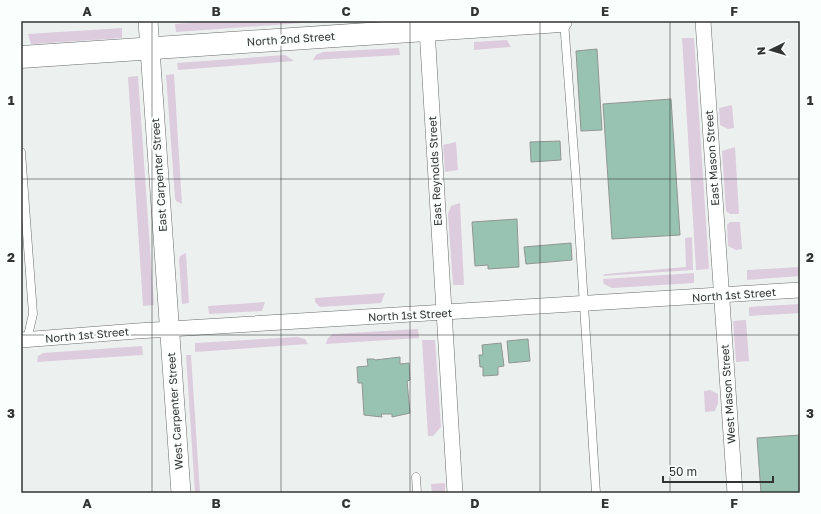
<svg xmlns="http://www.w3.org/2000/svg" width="821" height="514" viewBox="0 0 821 514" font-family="'Golos Text',sans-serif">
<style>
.green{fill:#ddccde}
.building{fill:#98c3b2;stroke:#919593}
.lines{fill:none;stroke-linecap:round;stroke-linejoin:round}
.service-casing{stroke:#686c6b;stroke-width:9}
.minor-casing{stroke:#686c6b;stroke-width:16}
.tertiary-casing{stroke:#686c6b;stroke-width:20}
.secondary-casing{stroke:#686c6b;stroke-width:23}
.service{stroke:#fff;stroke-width:8}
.minor{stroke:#fff;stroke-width:15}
.tertiary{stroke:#fff;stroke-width:19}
.secondary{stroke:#fff;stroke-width:22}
.grid{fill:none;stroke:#323433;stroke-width:1;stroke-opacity:0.55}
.labels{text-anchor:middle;stroke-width:4;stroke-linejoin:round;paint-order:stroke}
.street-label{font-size:11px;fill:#323433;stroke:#fafefc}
.neatline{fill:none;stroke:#323433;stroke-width:1.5}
.grid-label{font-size:13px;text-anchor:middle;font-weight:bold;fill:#323433}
</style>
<rect width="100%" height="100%" fill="#ecf1ef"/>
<g class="green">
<path d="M215,21H329L176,32L175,24Z"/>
<path d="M122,28V38L33,44H31L28,34Z"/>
<path d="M682,38H694L709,269L696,270Z"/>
<path d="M507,40L511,47L474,50V42Z"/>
<path d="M399,48L400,55L313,60L316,55L323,52Z"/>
<path d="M285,55L294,61L178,70L177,63Z"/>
<path d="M174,74L182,204L176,201L175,198L166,75Z"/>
<path d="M138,76L154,305L143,306L128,77Z"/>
<path d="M732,105L734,128L728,129L720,125L719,108Z"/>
<path d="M456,142L458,170L445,172L443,145Z"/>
<path d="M735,147L739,214H730L726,211L722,151Z"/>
<path d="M460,203L464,285H453L448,214L451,206Z"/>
<path d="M730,222H740L742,249L736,250L728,246L727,225Z"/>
<path d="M692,237L693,270L603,276L605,274L686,267L685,238Z"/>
<path d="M186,253L189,303L182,304L179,260L180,256Z"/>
<path d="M800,267V276L747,280V270Z"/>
<path d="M694,273V283L612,288L604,284L603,279Z"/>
<path d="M385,293L381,303L320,307L315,302V298Z"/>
<path d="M265,302L262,311L209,314L208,306Z"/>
<path d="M800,304V313L749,316V307Z"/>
<path d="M746,320L749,361L736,362L733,321Z"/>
<path d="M418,329L419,338L326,344L328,338L333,334Z"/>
<path d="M297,337L305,339L308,344L195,352V343Z"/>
<path d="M422,340H435L441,427L433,436H428Z"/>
<path d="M142,346L143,355L37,362L38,356L43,353Z"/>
<path d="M186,355H191L200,493H195Z"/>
<path d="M710,390L718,394V403L715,411L705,412L704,391Z"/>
<path d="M445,483V493H432L431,484Z"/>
</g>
<g class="building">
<path d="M597,49L602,130L581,131L576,51Z"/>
<path d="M671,99L680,235L612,239L603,104Z"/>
<path d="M560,141L561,160L531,162L530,142Z"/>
<path d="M517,219L519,267L488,269V265L475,266L472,222Z"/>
<path d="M571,243L572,260L526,264L524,247Z"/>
<path d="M528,339L530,361L509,363L507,341Z"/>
<path d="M501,343L504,366L498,367V375L483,376V367H480L479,355H483L482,345Z"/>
<path d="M400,357V364L409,363L410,380L407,381L410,413L392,417V414H381L382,417L364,415L362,383H358L357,367L368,366L367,359H374L375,360Z"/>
<path d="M800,435V493H761L757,438Z"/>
</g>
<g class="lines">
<defs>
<g id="service">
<path d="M564,21L576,180L596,493"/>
<path d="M21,152L33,314L27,340"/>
<path d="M416,477L417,493"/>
</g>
<g id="minor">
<path d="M703,21L735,493"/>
<path d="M427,29L455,493"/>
<path d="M21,340L137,331L800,290"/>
</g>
<path id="tertiary" d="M148,21L181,493"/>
<path id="secondary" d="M21,57L561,21"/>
</defs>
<use href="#service" class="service-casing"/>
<use href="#minor" class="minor-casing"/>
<use href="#tertiary" class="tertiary-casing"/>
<use href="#secondary" class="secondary-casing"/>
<use href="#service" class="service"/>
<use href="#minor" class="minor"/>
<use href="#tertiary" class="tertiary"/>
<use href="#secondary" class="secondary"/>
</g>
<path class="grid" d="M152,21V493M281,21V493M410,21V493M540,21V493M670,21V493M21,179H800M21,335H800"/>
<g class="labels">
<g class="street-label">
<text transform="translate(291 39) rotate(-4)" y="4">North 2nd Street</text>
<text transform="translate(712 158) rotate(-94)" y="4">East Mason Street</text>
<text transform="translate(435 171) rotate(-93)" y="4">East Reynolds Street</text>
<text transform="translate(159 175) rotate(-94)" y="4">East Carpenter Street</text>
<text transform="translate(734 295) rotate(-4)" y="4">North 1st Street</text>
<text transform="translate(410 315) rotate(-3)" y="4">North 1st Street</text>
<text transform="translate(87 335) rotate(-5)" y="4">North 1st Street</text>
<text transform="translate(728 394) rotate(-94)" y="4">West Mason Street</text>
<text transform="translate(175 411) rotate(-94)" y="4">West Carpenter Street</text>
</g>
</g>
<rect width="821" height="514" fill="none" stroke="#fafefc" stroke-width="44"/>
<g transform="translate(771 50) rotate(265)" stroke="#fafefc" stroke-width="3" paint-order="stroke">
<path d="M0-3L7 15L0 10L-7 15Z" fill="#323433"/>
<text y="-6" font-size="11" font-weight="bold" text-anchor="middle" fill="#323433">N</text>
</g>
<path d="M663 476v6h110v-6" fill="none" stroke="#323433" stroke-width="2"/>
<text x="669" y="476" font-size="12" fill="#323433" stroke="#fafefc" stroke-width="3" paint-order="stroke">50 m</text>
<rect x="22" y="22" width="777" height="470" class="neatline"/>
<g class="grid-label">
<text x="87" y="16">A</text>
<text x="216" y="16">B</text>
<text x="346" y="16">C</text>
<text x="475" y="16">D</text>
<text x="605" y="16">E</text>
<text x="734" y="16">F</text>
<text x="11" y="105">1</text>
<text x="810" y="105">1</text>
<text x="11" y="262">2</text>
<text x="810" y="262">2</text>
<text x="11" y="418">3</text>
<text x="810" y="418">3</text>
<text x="87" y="508">A</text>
<text x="216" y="508">B</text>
<text x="346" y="508">C</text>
<text x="475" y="508">D</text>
<text x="605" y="508">E</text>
<text x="734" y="508">F</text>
</g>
</svg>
